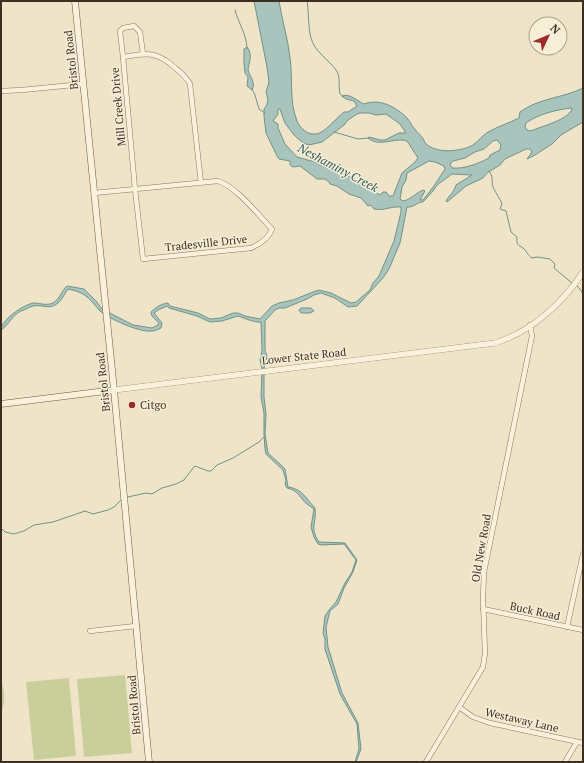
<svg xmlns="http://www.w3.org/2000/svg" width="584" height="763" viewBox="0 0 584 763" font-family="'PT Serif',serif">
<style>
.green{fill:#c9cf9b}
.water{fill:#a9c4bc;stroke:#6f938a;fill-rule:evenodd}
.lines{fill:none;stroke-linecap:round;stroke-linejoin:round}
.stream{stroke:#6f938a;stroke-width:1}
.minor-casing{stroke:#8d765c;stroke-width:5.5}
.tertiary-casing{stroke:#8d765c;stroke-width:6}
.secondary-casing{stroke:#6f573f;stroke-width:7}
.minor{stroke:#faf1dc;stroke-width:4.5}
.tertiary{stroke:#faf1dc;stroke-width:5.5}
.secondary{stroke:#faf1dc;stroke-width:6}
.poi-dot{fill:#9e2a2b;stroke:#f7eed8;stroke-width:1.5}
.labels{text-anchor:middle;stroke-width:3;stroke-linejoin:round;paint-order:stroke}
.street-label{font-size:11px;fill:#3d2e20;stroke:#f7eed8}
.poi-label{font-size:11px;fill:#3d2e20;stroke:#f7eed8;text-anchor:start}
.water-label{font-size:12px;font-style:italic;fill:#2f5d5a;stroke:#f7eed8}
</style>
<rect width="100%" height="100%" fill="#f0e4c8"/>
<g class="green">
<path d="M125,675L132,753L84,757L77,679Z"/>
<path d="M69,678L76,756L34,760L26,682Z"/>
<path d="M1,681C5,691 6,702 1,713Z"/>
</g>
<g class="water">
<path d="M254,1H279C282,20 288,39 290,58C293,79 289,101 297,121C300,128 307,135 316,134C325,133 336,118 344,112H348L357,106L354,101L346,99L342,96C350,93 357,101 364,104C380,98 396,107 407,118C410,121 411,125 414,128C418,134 423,136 425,143C436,154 460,152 473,145C479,141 483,134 490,131C499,126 509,123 519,118L520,112C539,98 563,98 583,88V122L561,135L552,144L535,155L527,159L532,152L530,149H526L505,159L500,165L487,173L483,178L466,186L447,202L446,201C450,194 453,194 456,185L472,175L452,174L437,185L433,191L423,202C417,202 413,208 407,207L400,243L389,269L383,278L357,306L348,307L335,298L321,293L314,295L307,299L285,308H279L275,310L265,321V350L267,357L264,368V397L266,414L265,434L268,453L281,465L285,469L288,487C303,489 306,499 315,508C317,523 309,527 319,542L345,543L357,560L353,572L344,588L338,604L330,611L326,627L328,647L342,693L358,723L361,749L356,762H355L359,749L357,724L340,694L325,649V639L323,633L325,616L329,610L336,602L345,583L352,572L356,560L344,544L322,545L318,544L314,537L311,527L314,509C310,506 306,504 303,500C298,494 296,490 287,488L285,484L286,480L283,470L266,454L265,449L264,434V413L261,397L262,369L260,360L262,351L261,322C255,323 244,318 238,316L222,321L210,322L197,316L169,308L167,306L158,310L154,313L162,323L161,328C159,329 155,331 152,331C141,333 109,319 100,311C98,309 96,306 94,304C87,295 79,291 68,289C65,293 63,298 59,302C50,311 43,304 33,306C29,307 25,310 21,311C12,315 9,325 1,330C1,320 24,304 34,303C40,303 46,306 53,303C60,299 61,291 67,286L84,289L96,301L102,309L133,325L152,328L158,325L159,323L152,316L151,312C156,307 161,304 168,303L170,306L198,313L210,319L221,318L233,313H238L245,316L260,319L272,306L279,303L293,300L313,292L319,290L331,293L351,303L356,302L370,290L373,283L379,276L394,241L401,212V207C391,206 384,211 374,209L371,205L368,206L361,198L349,194L337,186L330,184L329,182L325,179H317L300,166L293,167L290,165V161L279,159L277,156L266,133L264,116V109L267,105L268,99L266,92L269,82L267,67ZM571,108L572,109C568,120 542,126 531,131L527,130L525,127L526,123C539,114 555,110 571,108ZM278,109H280L285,123L294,135L303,143L309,145L322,142L344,125L348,120L357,114L360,113H369L376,115L386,114L400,124L406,133H399L385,140H380L369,137L368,138C380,148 393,137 407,141L418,158L415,162L402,173L393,196H389L386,192H383L380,195L346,174L320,165L315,162L297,157L285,144L278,128V124L273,121L278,114ZM497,140L501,145L500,150L490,155L489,158C477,164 465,169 452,168L450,164L453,161L465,158L475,152L484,149L493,141ZM429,161L435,162L444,166L445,169L434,186L423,200H420L425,191L424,190C416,192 411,200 403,201L400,199L402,187L406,180L407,173Z"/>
<path d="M247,47C253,54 249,63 248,70C250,77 256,83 252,90L247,86L248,77L245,73L244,63V49Z"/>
<path d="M301,308H311L314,311L310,313H301L299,310Z"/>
</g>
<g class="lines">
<g class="stream">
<path d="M307,1C309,12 308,28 311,38C314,51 329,60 336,70C341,77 338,86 340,94L344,97"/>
<path d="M235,10C238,23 247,34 247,49"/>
<path d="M252,89L255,95L259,109L265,113"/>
<path d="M334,132L358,139L369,138"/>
<path d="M489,171C495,179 490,182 494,189C496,194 500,198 502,204L500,209L506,211L511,232L517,237C516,248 520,244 525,250C527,253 529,256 532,258L537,257L550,259L555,264L554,268L572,283"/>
<path d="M576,285L580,289L583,294"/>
<path d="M128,497L146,493L152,494L162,488L176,484L184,480L193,468L195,466L208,471H211L217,465L233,458L259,442L264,437"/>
<path d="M1,528L5,532L14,534L24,531L34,525L53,522L85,511L93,514L108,510L114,507L121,500"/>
</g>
<defs>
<g id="minor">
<path d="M123,57L120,31L123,28L134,26L140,32L143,54"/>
<path d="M1,91L22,90L83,84"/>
<path d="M94,193L218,181C237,187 258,215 272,229C269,238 260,244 251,248L143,259L135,189L123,57C146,54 154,50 173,66C180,72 186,76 190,84L201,183"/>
<path d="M483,609L583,630"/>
<path d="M567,627L583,554"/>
<path d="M90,631L136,626"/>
<path d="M459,707L473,717L490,723L583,743"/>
<path d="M426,762L483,667L485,653L483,598L484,572L532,336L530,325"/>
<path d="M565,762L577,742"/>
</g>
<path id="tertiary" d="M114,390L495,343C531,332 563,303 583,272"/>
<g id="secondary">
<path d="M75,1L114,390L149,762"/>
<path d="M1,404L114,390"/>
</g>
</defs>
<use href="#minor" class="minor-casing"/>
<use href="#tertiary" class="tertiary-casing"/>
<use href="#secondary" class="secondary-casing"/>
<use href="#minor" class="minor"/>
<use href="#tertiary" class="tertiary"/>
<use href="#secondary" class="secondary"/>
</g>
<circle class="poi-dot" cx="132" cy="405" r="4"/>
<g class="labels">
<g class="street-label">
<text transform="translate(71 60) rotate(-96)" y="4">Bristol Road</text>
<text transform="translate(118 107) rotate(-95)" y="4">Mill Creek Drive</text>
<text transform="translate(206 243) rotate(-6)" y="4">Tradesville Drive</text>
<text transform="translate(304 356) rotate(-6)" y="4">Lower State Road</text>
<text transform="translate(103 382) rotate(-96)" y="4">Bristol Road</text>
<text transform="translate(481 548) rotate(-80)" y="4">Old New Road</text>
<text transform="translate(535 611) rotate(12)" y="4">Buck Road</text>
<text transform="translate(134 705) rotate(-95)" y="4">Bristol Road</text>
<text transform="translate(522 720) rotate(13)" y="4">Westaway Lane</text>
</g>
<g class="poi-label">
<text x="140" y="409">Citgo</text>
</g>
<g class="water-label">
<text transform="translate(338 168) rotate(28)" y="4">Neshaminy Creek</text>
</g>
</g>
<rect width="584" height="763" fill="none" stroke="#3d2e20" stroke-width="4"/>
<g transform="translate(548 36) rotate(46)"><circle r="19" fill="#f7eed8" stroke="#ada18e"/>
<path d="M0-3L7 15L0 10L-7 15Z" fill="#9e2a2b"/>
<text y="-6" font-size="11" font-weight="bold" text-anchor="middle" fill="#3d2e20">N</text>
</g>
</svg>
